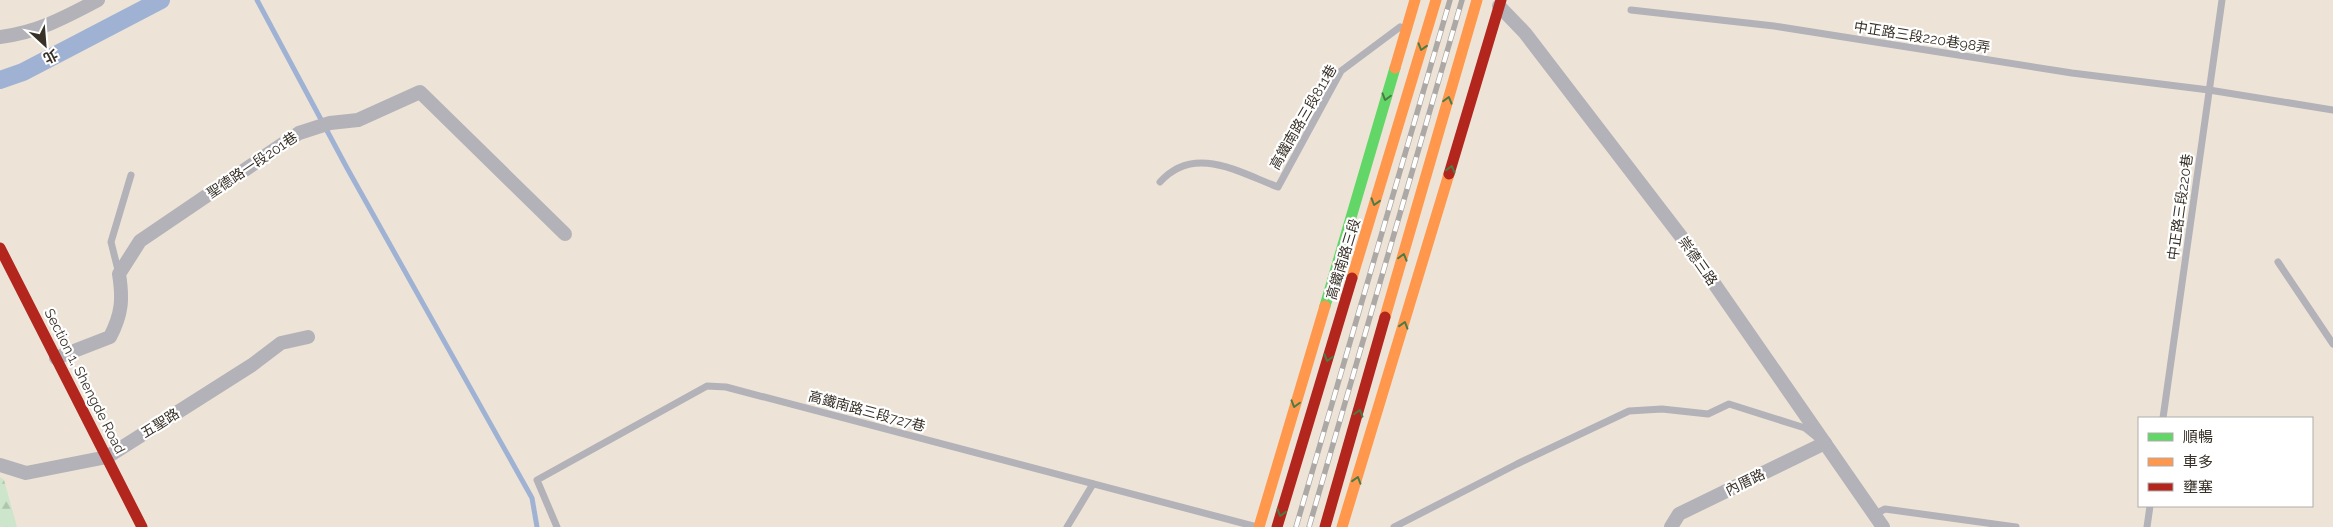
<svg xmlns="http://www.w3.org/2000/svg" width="2333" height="527" viewBox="0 0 2333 527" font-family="Raleway,'Noto Sans TC',sans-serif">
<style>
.forest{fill:url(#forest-firs)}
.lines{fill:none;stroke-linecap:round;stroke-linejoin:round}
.stream{stroke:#9fb2d4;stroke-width:5}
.canal{stroke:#9fb2d4;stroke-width:18}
.lane{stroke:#b2b2b8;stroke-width:7}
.street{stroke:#b2b2b8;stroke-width:14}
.fast{stroke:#63d668;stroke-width:11}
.slow{stroke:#ff974d;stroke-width:11}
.jam{stroke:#b3261e;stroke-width:11}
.rail-casing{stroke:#aca8a6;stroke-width:5.5}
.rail{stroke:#fff;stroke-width:4;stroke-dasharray:11;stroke-linecap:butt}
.oneway{stroke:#4b7b45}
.labels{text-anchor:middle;stroke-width:4.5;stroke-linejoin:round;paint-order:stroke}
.street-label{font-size:14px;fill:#383128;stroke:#fff}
</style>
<defs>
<pattern id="forest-firs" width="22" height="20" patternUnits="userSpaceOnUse" patternTransform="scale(1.25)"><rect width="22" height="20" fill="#cde5ca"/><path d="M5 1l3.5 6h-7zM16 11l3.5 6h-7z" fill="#b1c5ae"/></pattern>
</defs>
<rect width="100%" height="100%" fill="#ede4d7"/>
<path class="forest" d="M0,477L4,480L17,527H0Z"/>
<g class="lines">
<path class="stream" d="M257,0L347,168L532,498L537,527"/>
<path class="canal" d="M0,80L23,72L161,0"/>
<g class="lane">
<path d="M1631,10L1774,26L2072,73L2209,90L2333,110"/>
<path d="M1160,182C1194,144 1238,172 1278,187L1341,71L1400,27"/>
<path d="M2278,262L2333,344"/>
<path d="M119,274L111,242L131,175"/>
<path d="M2163,418L2222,0"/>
<path d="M1875,514L1885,509L2016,527"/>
<path d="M557,527L537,480L707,386L726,387L1257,527"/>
<path d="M1067,527L1093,484"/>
<path d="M1394,527L1517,464L1629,411L1662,409L1708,414L1729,404L1805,428L1815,436"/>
<path d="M2147,527L2150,506"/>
</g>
<g class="street">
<path d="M1499,6L1525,33L1686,243L1883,527"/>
<path d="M0,37C38,32 64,18 98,0"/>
<path d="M56,358L110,337C122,314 123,299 119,274L140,241L299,133L330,123L358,120L420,92L565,234"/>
<path d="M0,465L26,473L107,457L252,365L281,343L308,337"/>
<path d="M1671,527L1679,514L1825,443"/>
</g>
<path class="fast" d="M1325,306L1395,68"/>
<g class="slow">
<path d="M1395,68L1415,0"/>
<path d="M1352,278L1436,0"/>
<path d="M1385,317L1477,0"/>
<path d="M1259,527L1325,306"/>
<path d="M1342,527L1449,174"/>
</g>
<g class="jam">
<path d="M1449,174L1501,0"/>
<path d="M0,248L142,527"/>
<path d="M1277,527L1352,278"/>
<path d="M1325,527L1385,317"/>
</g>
<defs>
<g id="rail">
<path d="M1296,527L1450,0"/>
<path d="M1309,527L1462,0"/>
</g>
</defs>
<use href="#rail" class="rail-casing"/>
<use href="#rail" class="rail"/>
</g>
<defs><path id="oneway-chevron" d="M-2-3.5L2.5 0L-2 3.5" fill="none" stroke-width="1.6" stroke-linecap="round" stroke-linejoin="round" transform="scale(1.25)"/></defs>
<g class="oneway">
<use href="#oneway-chevron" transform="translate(1422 47) rotate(107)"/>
<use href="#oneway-chevron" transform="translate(1386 97) rotate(106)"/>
<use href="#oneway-chevron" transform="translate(1448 100) rotate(-74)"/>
<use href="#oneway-chevron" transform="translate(1451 169) rotate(-73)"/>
<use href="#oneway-chevron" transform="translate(1375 202) rotate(107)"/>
<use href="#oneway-chevron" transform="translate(1403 257) rotate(-74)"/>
<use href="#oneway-chevron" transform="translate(1404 325) rotate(-73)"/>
<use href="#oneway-chevron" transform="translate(1328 358) rotate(107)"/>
<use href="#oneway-chevron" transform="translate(1295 404) rotate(106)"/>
<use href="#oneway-chevron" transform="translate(1359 413) rotate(-74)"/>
<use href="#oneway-chevron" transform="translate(1357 480) rotate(-73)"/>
<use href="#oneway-chevron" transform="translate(1281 513) rotate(107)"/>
</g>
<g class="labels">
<g class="street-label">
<text transform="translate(1922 37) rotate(9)" y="5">中正路三段220巷98弄</text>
<text transform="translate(1303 117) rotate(-60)" y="5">高鐵南路三段811巷</text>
<text transform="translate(252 165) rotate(-34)" y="5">聖德路一段201巷</text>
<text transform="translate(2180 207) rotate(-82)" y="5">中正路三段220巷</text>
<text transform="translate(1343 259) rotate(-73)" y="5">高鐵南路三段</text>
<text transform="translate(1698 261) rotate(55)" y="5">崇德三路</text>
<text transform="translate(85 381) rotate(63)" y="5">Section 1, Shengde Road</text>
<text transform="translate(867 411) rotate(15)" y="5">高鐵南路三段727巷</text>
<text transform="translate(160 423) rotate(-32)" y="5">五聖路</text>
<text transform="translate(1745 482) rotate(-26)" y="5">內厝路</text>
</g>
</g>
<rect x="2138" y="417" width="175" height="90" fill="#ffffff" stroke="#afada9"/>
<rect x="2148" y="433" width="25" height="8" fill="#63d668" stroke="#afada9"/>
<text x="2183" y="442" font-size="15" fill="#383128">順暢</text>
<rect x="2148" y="458" width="25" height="8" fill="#ff974d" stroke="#afada9"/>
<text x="2183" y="467" font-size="15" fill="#383128">車多</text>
<rect x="2148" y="483" width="25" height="8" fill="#b3261e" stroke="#afada9"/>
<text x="2183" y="492" font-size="15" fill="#383128">壅塞</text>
<g transform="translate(45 45) rotate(154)" stroke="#ffffff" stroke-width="4" paint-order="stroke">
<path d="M0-4L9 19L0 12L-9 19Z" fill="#383128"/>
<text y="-8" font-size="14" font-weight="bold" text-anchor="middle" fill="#383128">北</text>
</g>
</svg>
